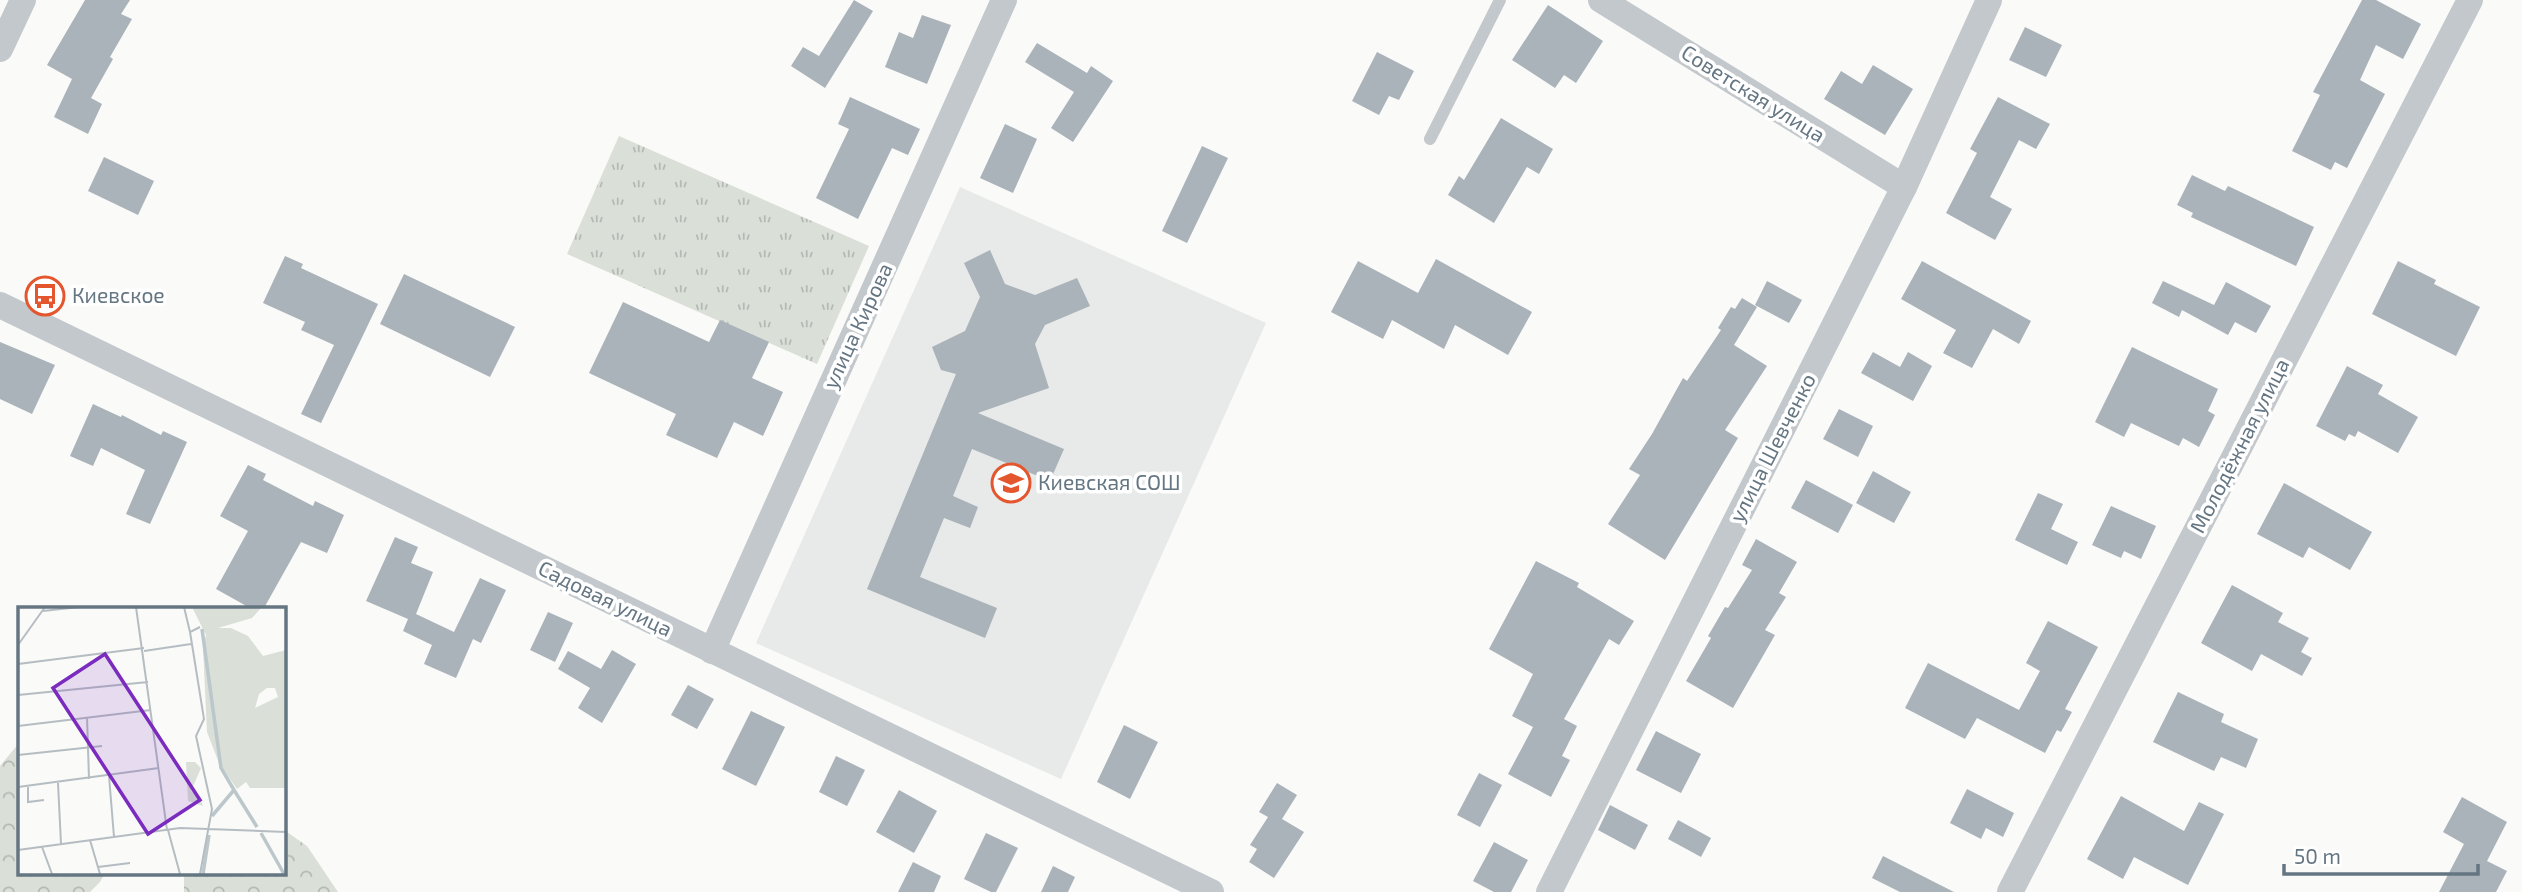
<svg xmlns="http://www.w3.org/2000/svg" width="2522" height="892" viewBox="0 0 2522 892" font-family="'Exo 2',sans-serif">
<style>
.built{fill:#e8e9e9}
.forest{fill:url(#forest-crowns)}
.park{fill:url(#park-tufts)}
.building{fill:#aab3b9}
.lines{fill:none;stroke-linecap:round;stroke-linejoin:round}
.lane{stroke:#c3c8cc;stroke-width:12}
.street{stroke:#c3c8cc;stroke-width:26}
.labels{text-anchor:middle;stroke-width:7;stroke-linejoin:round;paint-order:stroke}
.street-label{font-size:21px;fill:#657683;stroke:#fff}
.poi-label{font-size:21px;fill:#657683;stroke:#fff;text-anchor:start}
.inset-river{fill:none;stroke:#bbc7cb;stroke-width:3.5}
.inset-road{fill:none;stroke:#b5bdc2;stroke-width:2}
.view{fill:#7b2cbf;fill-opacity:0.15;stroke:#7b2cbf;stroke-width:3.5}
.inset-edge{fill:none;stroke:#657683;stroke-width:3.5}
</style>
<defs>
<pattern id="forest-crowns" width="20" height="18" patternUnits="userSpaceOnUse" patternTransform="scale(1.75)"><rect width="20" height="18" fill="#dadfd7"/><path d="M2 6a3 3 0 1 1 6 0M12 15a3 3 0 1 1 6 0" fill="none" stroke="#b4b9b4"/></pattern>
<pattern id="park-tufts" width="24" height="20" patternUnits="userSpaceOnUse" patternTransform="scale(1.75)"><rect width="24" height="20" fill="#dadfd7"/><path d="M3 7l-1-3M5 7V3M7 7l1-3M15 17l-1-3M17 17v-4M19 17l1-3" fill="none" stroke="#b4b9b4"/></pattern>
</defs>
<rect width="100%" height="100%" fill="#fafaf8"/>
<path class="built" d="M960,187L1266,323L1061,779L756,643Z"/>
<g class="forest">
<path d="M19,743V873H105L100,882L90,892H0V766Z"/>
<path d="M284,830L307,846L338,892H184V873H284Z"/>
</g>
<path class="park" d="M619,136L869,246L817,364L567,254Z"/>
<g class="building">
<path d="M85,0H130L121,14L132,19L110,57L113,59L91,98L102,104L88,134L54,117L72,79L47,65Z"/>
<path d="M854,0L873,11L825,88L791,66L803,47L819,56Z"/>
<path d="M2362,0H2376L2421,24L2403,59L2376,45L2360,80L2385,94L2347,168L2335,162L2331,170L2292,151L2320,95L2313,92Z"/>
<path d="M1548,5L1603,41L1576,83L1564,75L1555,88L1512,60Z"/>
<path d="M922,15L951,25L927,84L885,67L899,32L913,38Z"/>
<path d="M2025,27L2062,45L2046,77L2009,60Z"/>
<path d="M1037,43L1087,73L1091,66L1113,81L1073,142L1051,128L1074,92L1025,62Z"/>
<path d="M1377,52L1414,71L1399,100L1389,96L1379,115L1352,101Z"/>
<path d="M1873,65L1913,89L1885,135L1824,99L1841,71L1862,84Z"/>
<path d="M850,97L920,129L908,155L892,148L858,219L816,198L849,129L838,124Z"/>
<path d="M1998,97L2050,124L2036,149L2019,140L1990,197L2012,209L1995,240L1946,213L1977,153L1970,149Z"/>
<path d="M1501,118L1553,149L1539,174L1527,167L1494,223L1448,195L1459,176L1464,180Z"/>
<path d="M1005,124L1037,139L1013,193L980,178Z"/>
<path d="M1202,146L1228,158L1187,243L1162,231Z"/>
<path d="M104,157L154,181L138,215L88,191Z"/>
<path d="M2192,175L2225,191L2228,186L2314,227L2296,266L2191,217L2193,213L2177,205Z"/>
<path d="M990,250L1005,284L1035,295L1077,278L1090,306L1045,325L1035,344L1049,388L978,413L1064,449L1050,481L972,449L953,496L978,507L970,528L944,518L920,577L997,608L985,638L867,589L956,374L941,370L932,347L965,331L980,297L964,263Z"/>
<path d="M285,256L303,264L301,268L378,304L321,423L301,414L334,345L301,330L305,322L263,303Z"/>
<path d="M1436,259L1532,312L1508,355L1455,325L1444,349L1392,320L1383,339L1331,312L1358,261L1418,293Z"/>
<path d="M1922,261L2031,321L2019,344L1993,329L1972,368L1943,353L1956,330L1901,299Z"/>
<path d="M2398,261L2436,280L2434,284L2480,307L2456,356L2372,314Z"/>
<path d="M404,274L515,327L490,377L380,324Z"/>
<path d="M1767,281L1802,300L1789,323L1755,305Z"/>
<path d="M2163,281L2214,305L2226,282L2271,306L2256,333L2235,322L2228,335L2182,310L2179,317L2152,303Z"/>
<path d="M1742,298L1757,307L1734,345L1767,366L1725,430L1738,438L1665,560L1608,524L1640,475L1629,469L1652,434L1683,378L1687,381L1721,330L1718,328L1731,307L1735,309Z"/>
<path d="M623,302L709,342L720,320L769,342L752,378L783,392L763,436L734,422L717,458L666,435L676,414L589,373Z"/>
<path d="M0,342L55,365L32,414L0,399Z"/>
<path d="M2132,347L2218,389L2208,411L2215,415L2199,447L2183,438L2179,446L2131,423L2124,437L2095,422Z"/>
<path d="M1873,352L1900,367L1908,352L1932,366L1913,401L1861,373Z"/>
<path d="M2347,366L2383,385L2378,394L2418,417L2398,453L2358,431L2355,437L2349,434L2345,441L2316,426Z"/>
<path d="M93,404L121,417L122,415L161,435L163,431L187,442L150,524L126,514L145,470L101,448L93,466L70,456Z"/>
<path d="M1839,409L1873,426L1858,457L1823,439Z"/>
<path d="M248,465L266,474L263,480L313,506L315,501L344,515L327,553L301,542L264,608H250L216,589L248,531L220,516Z"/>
<path d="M1873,471L1911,492L1894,523L1856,503Z"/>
<path d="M1806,480L1853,505L1838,533L1791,508Z"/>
<path d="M2284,483L2372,532L2350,570L2309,547L2303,558L2257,534Z"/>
<path d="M2038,493L2063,504L2051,529L2078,542L2067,565L2015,540Z"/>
<path d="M2111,506L2156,526L2141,559L2124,551L2121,558L2092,545Z"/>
<path d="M395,537L418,547L411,563L433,572L416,614L454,632L480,578L506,590L481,643L473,639L456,678L424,664L432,645L403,631L408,619L366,601Z"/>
<path d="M1756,539L1797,562L1779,593L1786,597L1765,630L1775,635L1733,708L1686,681L1711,638L1708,636L1725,607L1728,608L1752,570L1742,565Z"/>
<path d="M1536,561L1579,583L1577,587L1634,621L1619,645L1609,639L1564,719L1577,726L1562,756L1570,760L1551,797L1508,774L1533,727L1512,716L1533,674L1489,649Z"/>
<path d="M2232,585L2283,613L2278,622L2309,638L2301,652L2312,658L2302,676L2261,654L2252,671L2201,643Z"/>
<path d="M548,612L573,623L555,662L530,650Z"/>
<path d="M2048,621L2098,647L2065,709L2072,712L2061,732L2057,730L2045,753L1977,718L1965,739L1905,708L1928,663L2019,710L2040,671L2026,663Z"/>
<path d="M612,650L636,664L602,723L578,708L590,688L558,669L568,651L601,669Z"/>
<path d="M688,685L714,699L697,729L671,715Z"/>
<path d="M2178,692L2224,714L2221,722L2258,739L2246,768L2221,757L2214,771L2153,742Z"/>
<path d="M751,711L785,727L756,786L722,769Z"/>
<path d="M1124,725L1158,742L1130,799L1097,782Z"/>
<path d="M1656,731L1701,754L1681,793L1636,770Z"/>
<path d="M836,756L865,770L847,806L819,792Z"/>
<path d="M1479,773L1502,785L1480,827L1457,815Z"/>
<path d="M1277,783L1297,795L1282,819L1304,832L1274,878L1249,862L1257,849L1250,845L1268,817L1259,812Z"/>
<path d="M1967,789L2014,813L2003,837L1986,828L1981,839L1950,823Z"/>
<path d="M899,790L937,811L914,853L876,832Z"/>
<path d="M2121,796L2184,831L2199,802L2224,814L2188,885L2134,857L2123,879L2087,859Z"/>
<path d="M2462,797L2507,822L2487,861L2507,871L2496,892H2439L2464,844L2443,832Z"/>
<path d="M1610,805L1648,825L1635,850L1598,830Z"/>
<path d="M1678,820L1711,838L1701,857L1668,839Z"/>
<path d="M986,833L1018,848L996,892H991L964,879Z"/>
<path d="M1494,842L1528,860L1511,892H1494L1473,881Z"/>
<path d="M1883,856L1954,892H1900L1872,878Z"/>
<path d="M913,862L941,876L934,892H898Z"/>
<path d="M1053,866L1075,877L1068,892H1041Z"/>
</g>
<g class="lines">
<path class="lane" d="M1430,139L1500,0"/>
<g class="street">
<path d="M1601,0L1904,187"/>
<path d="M0,49L23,0"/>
<path d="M0,305L1211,892"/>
<path d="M712,651L1004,0"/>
<path d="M1549,892L1904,187L1989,0"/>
<path d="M2010,892L2470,0"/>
</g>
</g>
<defs>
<symbol id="bus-ring" viewBox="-11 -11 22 22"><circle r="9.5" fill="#fff" stroke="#e4572e" stroke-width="1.5"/><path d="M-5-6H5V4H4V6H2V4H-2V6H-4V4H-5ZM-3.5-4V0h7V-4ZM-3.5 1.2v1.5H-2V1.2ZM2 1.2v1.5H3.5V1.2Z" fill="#e4572e"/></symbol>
<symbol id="school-ring" viewBox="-11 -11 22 22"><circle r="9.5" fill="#fff" stroke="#e4572e" stroke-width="1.5"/><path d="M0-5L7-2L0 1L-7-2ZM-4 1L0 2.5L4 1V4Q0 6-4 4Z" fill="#e4572e"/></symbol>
</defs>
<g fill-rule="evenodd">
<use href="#bus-ring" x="23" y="274" width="44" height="44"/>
<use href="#school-ring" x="989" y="461" width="44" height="44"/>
</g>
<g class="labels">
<g class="street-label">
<text transform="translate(1753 94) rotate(32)" y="7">Советская улица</text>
<text transform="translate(858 326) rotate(-65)" y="7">улица Кирова</text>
<text transform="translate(2240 446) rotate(-63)" y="7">Молодёжная улица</text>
<text transform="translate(1773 448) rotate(-63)" y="7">улица Шевченко</text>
<text transform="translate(605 599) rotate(26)" y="7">Садовая улица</text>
</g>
<g class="poi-label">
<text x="72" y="303">Киевское</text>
<text x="1038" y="490">Киевская СОШ</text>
</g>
</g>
<g transform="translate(18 607)">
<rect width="268" height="268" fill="#fafaf8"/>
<path d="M174,0H244L234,11L200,21H213L230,29L245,49L268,43V181H232L228,175L219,182L201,156L189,125L185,40L188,28ZM249,81H257L260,90L237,101L241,87ZM168,155H177L183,161L173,184L182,191L185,199L170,194Z" fill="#dadfd7" fill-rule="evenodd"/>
<path class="inset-river" d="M184,22L203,161L216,183M194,209L216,183L239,220M243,226L266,267M185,267L191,228"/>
<path class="inset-road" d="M118,0L149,223M166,0L172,25M25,4L61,0M0,38L27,0M126,44L173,37M0,57L126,41M0,88L130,75M69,110L71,172M0,119L133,103M0,148L84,139M91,169L96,230M40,176L43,237M0,180L141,161M10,180V195L26,193M150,223L162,267M72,233L82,267M24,240L34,267M0,243L162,221L268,225M80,260L112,256M182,267L194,202L178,129L186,112L172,25L182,20"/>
<path class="view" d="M87,47L182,193L130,227L35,81Z"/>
<rect width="268" height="268" class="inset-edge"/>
</g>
<path d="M2284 864v10h194v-10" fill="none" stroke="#657683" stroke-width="3.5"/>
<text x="2294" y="864" font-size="21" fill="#657683" stroke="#ffffff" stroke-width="5" paint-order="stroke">50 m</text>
</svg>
